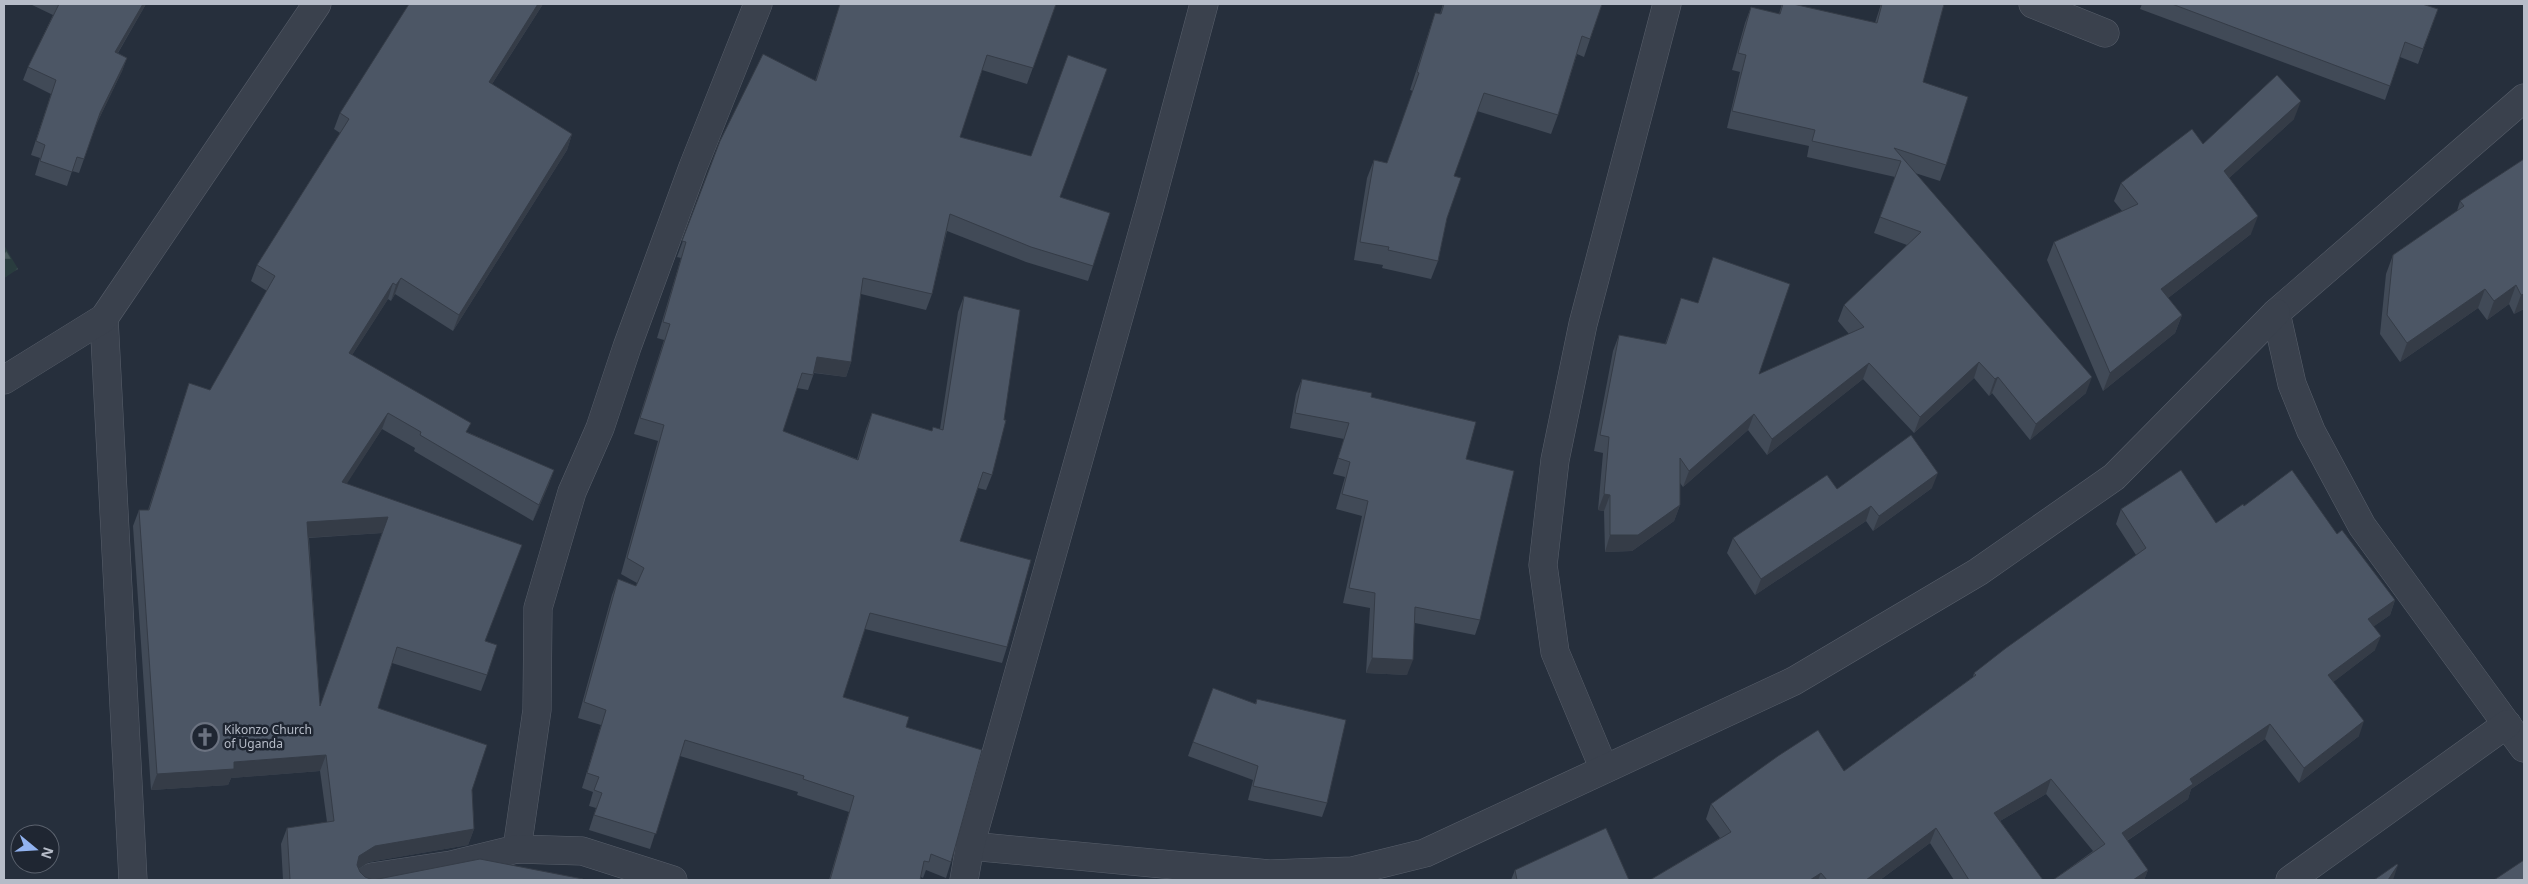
<svg xmlns="http://www.w3.org/2000/svg" width="2528" height="884" viewBox="0 0 2528 884" font-family="'Noto Sans',sans-serif">
<style>
.forest{fill:url(#forest-firs)}
.lines{fill:none;stroke-linecap:round;stroke-linejoin:round}
.minor-casing{stroke:#585f6b;stroke-width:29}
.minor{stroke:#3a414d;stroke-width:28}
.wall{fill:#414a57;fill-rule:evenodd}
.shaded-wall{fill:#353c47}
.building{fill:#4c5665;stroke:#353c47;fill-rule:evenodd}
.labels{text-anchor:middle;stroke-width:5;stroke-linejoin:round;paint-order:stroke}
.poi-label{font-size:12px;fill:#b6bcc8;stroke:#1f2632;text-anchor:start}
</style>
<defs>
<pattern id="forest-firs" width="22" height="20" patternUnits="userSpaceOnUse" patternTransform="scale(1.25)"><rect width="22" height="20" fill="#293c3e"/><path d="M5 1l3.5 6h-7zM16 11l3.5 6h-7z" fill="#465658"/></pattern>
</defs>
<rect width="100%" height="100%" fill="#262f3c"/>
<path class="forest" d="M4,245L18,269L4,278Z"/>
<g class="lines">
<defs>
<g id="minor">
<path d="M2033,4L2105,33"/>
<path d="M2524,98L2276,313L2292,384L2311,431L2362,526L2524,748"/>
<path d="M104,318L133,880"/>
<path d="M4,380L104,318L317,4"/>
<path d="M1604,769L1555,652L1543,565L1555,460L1583,324L1667,4"/>
<path d="M970,846L1269,874L1352,871L1425,853L1794,681L1978,572L2114,477L2276,313"/>
<path d="M517,849L537,710L538,608L572,492L600,428L627,347L693,167L758,4"/>
<path d="M367,880L372,877L451,865L517,849L582,851L673,880"/>
<path d="M964,880L970,846L1150,206L1204,4"/>
<path d="M2290,880L2507,724"/>
</g>
</defs>
<use href="#minor" class="minor-casing"/>
<use href="#minor" class="minor"/>
</g>
<g class="wall">
<path d="M30,4H146L118,53L127,58L122,71L96,125L79,173L72,171L67,186L35,175L40,158L31,155L51,94L23,80L28,67L53,15Z"/>
<path d="M543,4L492,84L572,134L567,150L453,331L395,294L391,301L388,299L352,355L467,432L554,470L548,486L533,521L414,451L415,448L382,429L346,484L486,641L487,675L481,691L392,663L378,708L472,790L474,829L468,845L369,862L359,869L360,872L365,877L373,880H583H283L281,844L287,828L327,822L320,771L231,778L228,785L151,790L133,526L139,510H148L189,383L210,390L267,291L251,281L257,265L340,133L334,129L340,113ZM382,533L320,706L309,538Z"/>
<path d="M840,4H1056L1027,84L982,70L960,137L1060,197L1093,266L1088,281L1026,262L947,231L932,294L926,310L861,294L851,362L846,377L814,373L808,390L797,388L783,431L857,459L866,429L872,413L932,431L940,429L958,312L964,296L992,475L986,490L978,488L960,541L1007,647L1002,663L865,629L843,697L906,727L951,862L946,878L926,870L923,878L921,877L920,880H829L849,812L797,795L798,792L680,756L650,849L589,830L596,808L589,806L593,792L582,788L601,725L578,718L612,595L618,579L636,586L637,583L621,574L658,441L634,434L664,340L657,338L681,258L677,257L720,141L815,81Z"/>
<path d="M1443,4H1602L1584,57L1577,54L1558,115L1551,134L1477,111L1454,176L1447,218L1438,261L1431,279L1382,268L1383,265L1354,260L1367,178L1374,160L1387,163L1413,91L1410,90L1429,31L1435,13L1440,14Z"/>
<path d="M1782,4L1875,23L1881,4H1944L1923,82L1946,165L1940,181L1915,173L2086,393L2030,440L1992,393L1989,396L1974,378L1914,433L1863,379L1767,455L1748,430L1683,487L1680,483V505L1674,521L1632,551L1605,552L1604,511L1598,510L1603,453L1594,451L1613,351L1619,335L1665,344L1681,298L1698,303L1713,257L1759,374L1849,334L1838,321L1844,305L1907,245L1874,233L1895,177L1807,157L1809,146L1727,128L1740,72L1732,70L1745,23L1751,7L1779,14Z"/>
<path d="M2142,4H2422L2438,9L2418,64L2400,57L2385,100L2140,9Z"/>
<path d="M2294,119L2229,178L2251,234L2168,298L2182,315L2175,333L2103,391L2047,260L2054,242L2122,211L2114,201L2121,183L2203,144Z"/>
<path d="M2524,159V309L2514,314L2509,304L2487,320L2478,308L2400,362L2380,334L2386,274L2393,255L2457,211L2460,201Z"/>
<path d="M1302,379L1371,397L1466,459L1480,620L1475,635L1415,623L1407,675L1366,673L1370,608L1343,603L1362,516L1336,509L1345,477L1333,474L1344,439L1290,428L1296,394Z"/>
<path d="M1932,488L1873,531L1866,521L1755,595L1727,553L1733,538Z"/>
<path d="M2244,506L2337,534L2395,600L2390,615L2374,626L2375,650L2333,682L2359,736L2299,783L2265,739L2191,789L2188,799L2127,841L2148,870L2144,880H2053L2093,851L2046,794L2000,821L2043,880H1954L1930,843L1880,880H1650L1720,838L1706,819L1711,804L1844,771L1973,677L1974,673L2136,555L2116,524L2121,509L2216,523Z"/>
<path d="M1257,699L1327,803L1322,817L1248,800L1253,780L1188,756L1193,742L1255,704Z"/>
<path d="M1515,870L1629,880H1511Z"/>
</g>
<g class="shaded-wall">
<path d="M143,4H146L110,66L115,52Z"/>
<path d="M538,4H543L483,98L489,82Z"/>
<path d="M127,58L122,71L95,127L100,113Z"/>
<path d="M2301,101L2294,119L2217,189L2224,171Z"/>
<path d="M572,134L567,150L453,331L459,315Z"/>
<path d="M2258,216L2251,234L2155,308L2161,289Z"/>
<path d="M401,278L395,294L391,301L396,285Z"/>
<path d="M393,283L388,299L343,369L349,353Z"/>
<path d="M2516,285L2509,304L2487,320L2494,301Z"/>
<path d="M2485,289L2478,308L2400,362L2407,343Z"/>
<path d="M2524,294V309L2514,314L2521,295Z"/>
<path d="M2182,315L2175,333L2103,391L2110,373Z"/>
<path d="M817,357L851,362L846,377L811,372Z"/>
<path d="M1979,362L1974,378L1914,433L1920,417Z"/>
<path d="M1869,363L1863,379L1767,455L1772,439Z"/>
<path d="M1998,377L1992,393L1989,396L1995,379Z"/>
<path d="M2092,377L2086,393L2030,440L2036,424Z"/>
<path d="M388,413L382,429L337,499L342,482Z"/>
<path d="M1754,414L1748,430L1683,487L1689,471Z"/>
<path d="M554,470L548,486L533,521L539,505Z"/>
<path d="M1938,473L1932,488L1873,531L1879,516Z"/>
<path d="M1604,494L1610,495L1604,511L1598,510Z"/>
<path d="M1680,505L1674,521L1632,551L1605,552L1610,535Z"/>
<path d="M1871,506L1866,521L1755,595L1761,579Z"/>
<path d="M388,517L382,533L302,538L307,522Z"/>
<path d="M2395,600L2390,615L2363,634L2368,619Z"/>
<path d="M2381,636L2375,650L2323,690L2328,675Z"/>
<path d="M1372,658L1413,660L1407,675L1366,673Z"/>
<path d="M2364,721L2359,736L2299,783L2304,768Z"/>
<path d="M2270,724L2265,739L2191,789L2188,799L2116,848L2122,833L2190,779Z"/>
<path d="M326,755L320,771L231,778L228,785L151,790L157,774L234,762Z"/>
<path d="M2051,779L2046,794L1988,828L1994,813Z"/>
<path d="M1936,828L1930,843L1880,880H1866Z"/>
<path d="M474,829L468,845L369,862L354,872L359,856L375,846Z"/>
<path d="M2398,865L2393,880H2388Z"/>
<path d="M2148,870L2144,880H2133Z"/>
<path d="M1821,873L1818,880H1810Z"/>
</g>
<g class="building">
<path d="M59,4H143L115,52L127,58L100,113L84,159L77,157L72,172L40,161L45,145L36,141L56,80L28,67Z"/>
<path d="M409,4H538L489,82L572,134L459,315L401,278L396,285L393,283L349,353L471,423L466,432L554,470L539,505L420,435L421,432L388,413L342,482L522,545L485,641L497,645L487,675L397,647L378,708L487,745L472,790L474,829L375,846L359,856L357,865L360,872L365,877L373,880L480,859L583,879V880H290L287,828L334,821L326,755L234,762V769L157,774L139,510H149L189,383L210,390L275,276L257,265L349,119L340,113ZM388,517L320,706L307,522Z"/>
<path d="M840,4H1056L1033,68L987,55L960,137L1031,156L1068,55L1107,69L1060,197L1110,213L1093,266L1031,247L950,214L932,294L863,278L851,362L817,357L813,375L802,373L783,431L858,460L872,413L932,431L933,427L943,430L964,296L1020,310L1004,420H1006L992,475L983,472L960,541L1031,560L1007,647L870,613L843,697L909,717L906,727L982,750L951,862L931,854L929,862L924,861L920,880H830L854,796L803,779L804,776L685,740L656,834L594,815L602,793L594,790L599,777L587,773L606,710L584,702L618,579L636,586L644,568L627,558L664,425L640,418L670,324L663,322L686,242L682,241L720,141L763,54L816,81Z"/>
<path d="M1444,4H1602L1590,39L1582,36L1558,115L1484,93L1454,176L1461,178L1447,218L1438,261L1388,250L1389,247L1360,242L1374,160L1387,163L1419,73L1417,72L1435,13L1441,14Z"/>
<path d="M1783,4H1793L1877,23L1882,4H1944L1923,82L1968,97L1946,165L1894,148L2092,377L2036,424L1998,377L1995,379L1979,362L1920,417L1869,363L1772,439L1754,414L1689,471L1680,458V505L1638,535H1610V495L1604,494L1609,437L1600,435L1619,335L1666,344L1681,298L1698,303L1713,257L1790,284L1759,374L1864,327L1844,305L1921,232L1880,217L1901,161L1812,141L1815,130L1732,111L1746,55L1738,53L1751,7L1780,14Z"/>
<path d="M2172,4H2422L2438,9L2423,49L2405,42L2390,86Z"/>
<path d="M2277,75L2301,101L2224,171L2258,216L2161,289L2182,315L2110,373L2054,242L2138,204L2121,183L2192,129L2203,144Z"/>
<path d="M2524,159V294L2521,295L2516,285L2494,301L2485,289L2407,343L2387,315L2393,255L2464,206L2460,201Z"/>
<path d="M1302,379L1372,393L1371,397L1476,422L1466,459L1514,471L1480,620L1415,607L1413,660L1372,658L1375,593L1349,588L1368,501L1342,494L1350,462L1338,458L1349,423L1295,413Z"/>
<path d="M1911,435L1938,473L1879,516L1871,506L1761,579L1733,538L1827,475L1837,489Z"/>
<path d="M2181,470L2216,523L2243,504L2244,506L2292,470L2337,534L2342,530L2395,600L2368,619L2381,636L2328,675L2364,721L2304,768L2270,724L2190,779L2193,784L2122,833L2148,870L2133,880H2053L2105,844L2051,779L1994,813L2043,880H1969L1936,828L1866,880H1827L1821,873L1810,880H1650L1731,832L1711,804L1778,756L1818,730L1844,771L1976,675L1974,673L2006,648L2146,548L2121,509Z"/>
<path d="M1213,688L1256,704L1257,699L1346,720L1327,803L1253,786L1258,766L1193,742Z"/>
<path d="M1606,828L1629,880H1517L1515,870Z"/>
<path d="M2524,860V880H2494Z"/>
<path d="M2397,864L2398,865L2388,880H2374Z"/>
</g>
<defs>
<symbol id="church-ring" viewBox="-11 -11 22 22"><circle r="9.5" fill="#1f2632" stroke="#6b7280" stroke-width="1.5"/><path d="M-1.2-6h2.4v3.5h3.3v2.4h-3.3V6h-2.4V-.1h-3.3v-2.4h3.3Z" fill="#6b7280"/></symbol>
</defs>
<g fill-rule="evenodd">
<use href="#church-ring" x="189" y="721" width="32" height="32"/>
</g>
<g class="labels">
<g class="poi-label">
<text x="224" y="734">Kikonzo Church<tspan x="224" dy="14">of Uganda</tspan></text>
</g>
</g>
<rect width="2528" height="884" fill="none" stroke="#b6bcc8" stroke-width="10"/>
<g transform="translate(35 849) rotate(108)"><circle r="24" fill="#1f2632" stroke="#5b626e"/>
<path d="M0-4L9 19L0 12L-9 19Z" fill="#92b3f0"/>
<text y="-8" font-size="14" font-weight="bold" text-anchor="middle" fill="#b6bcc8">N</text>
</g>
</svg>
